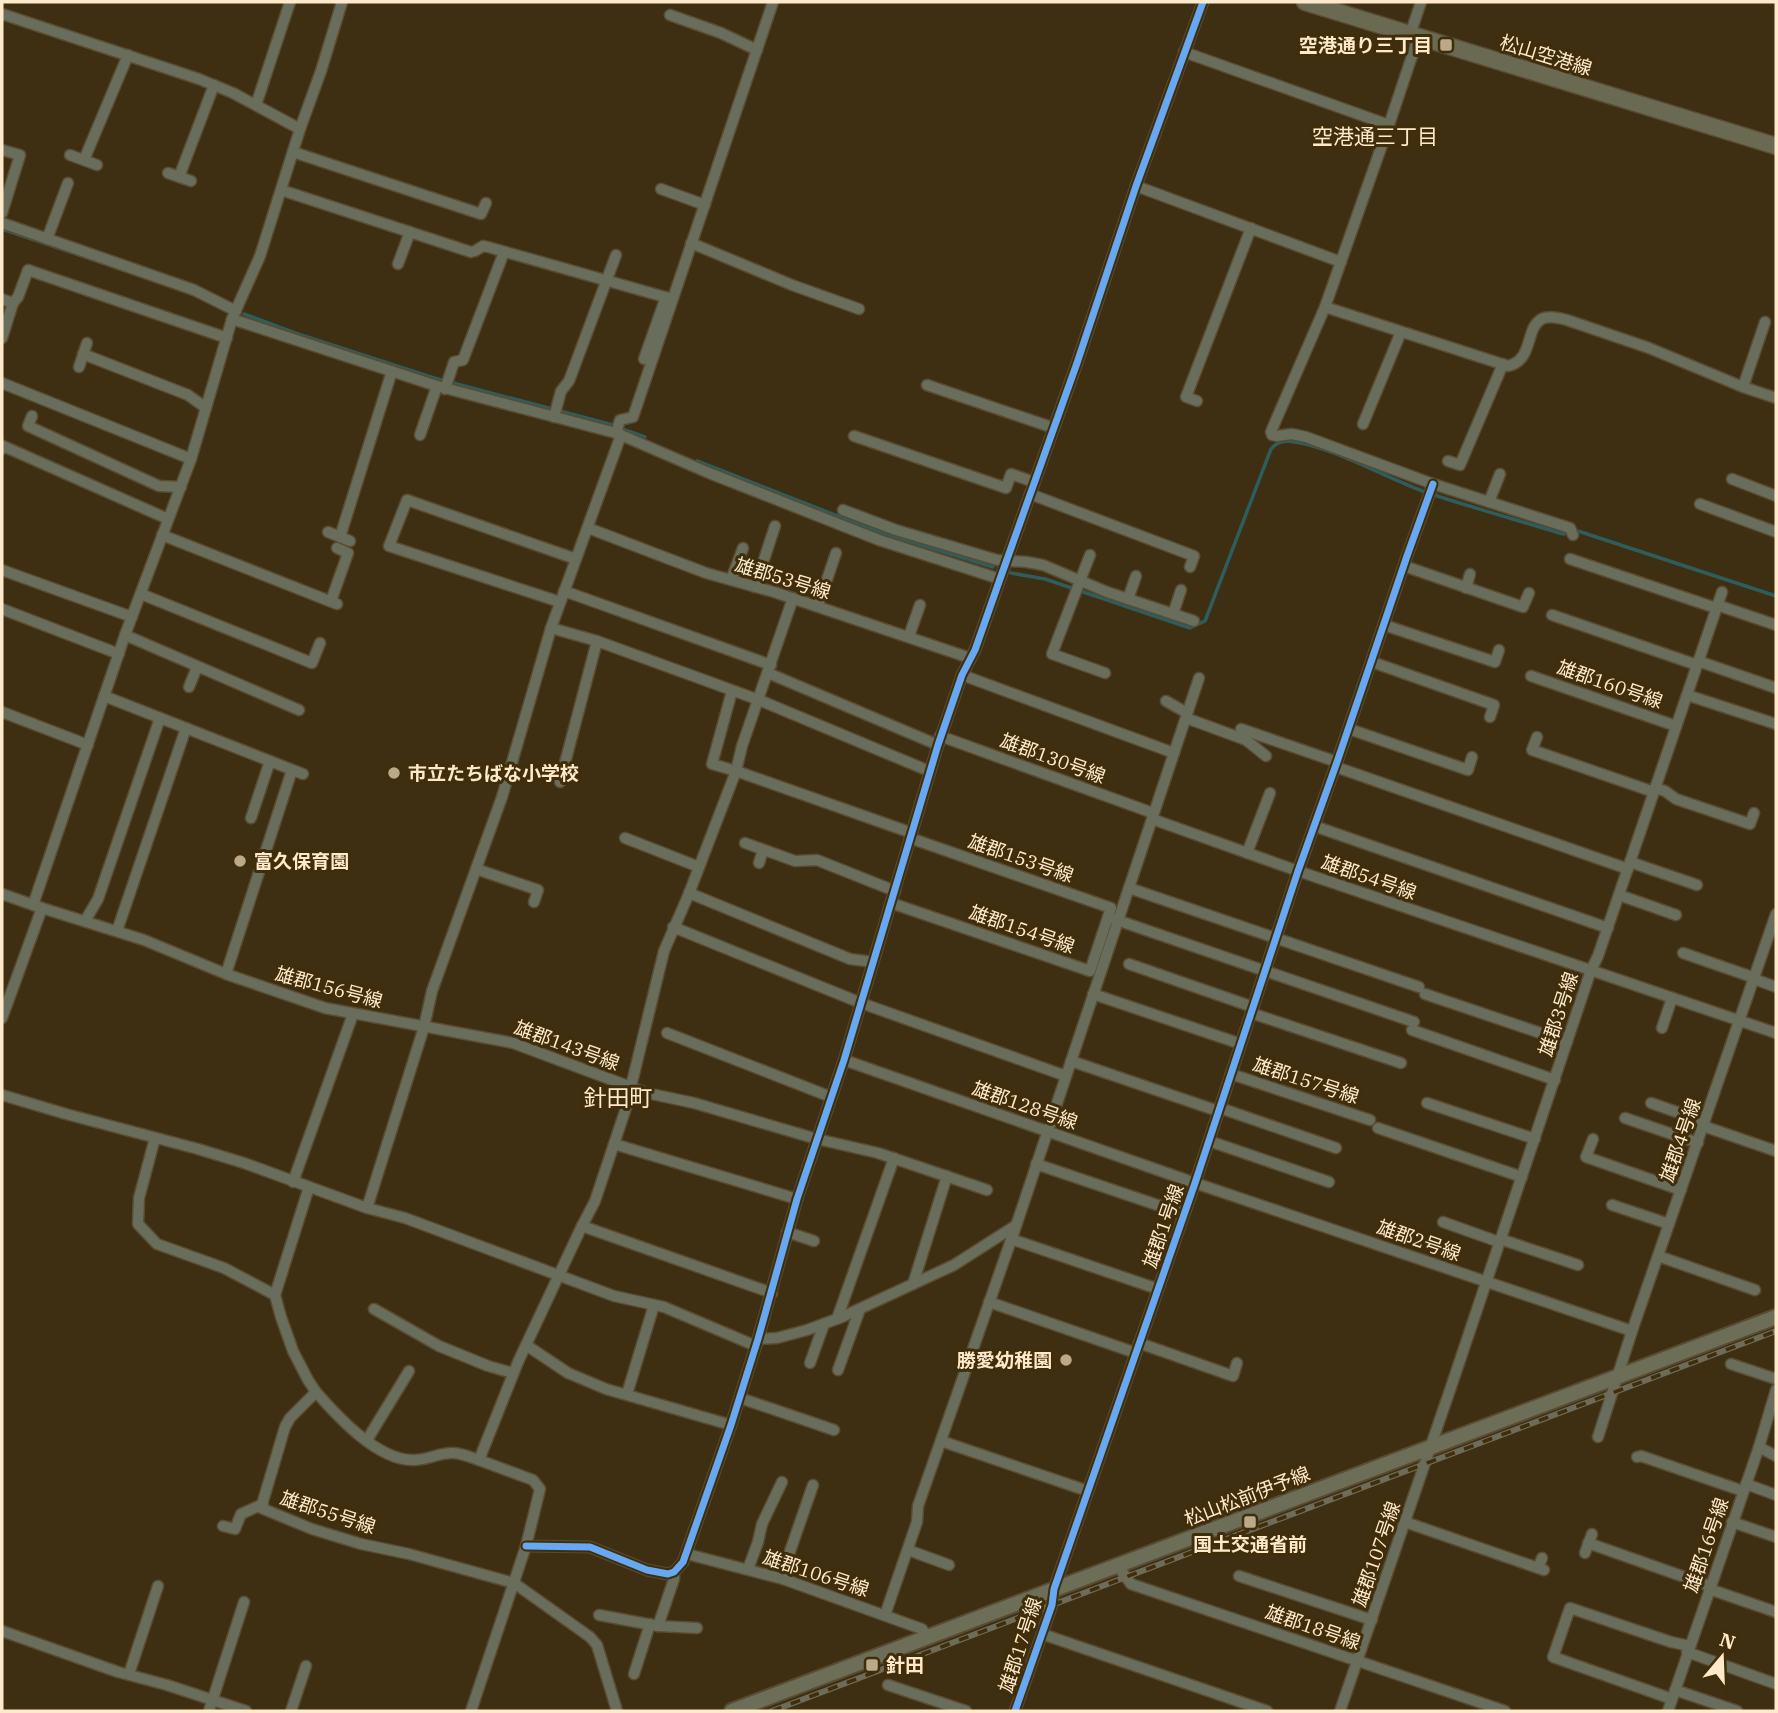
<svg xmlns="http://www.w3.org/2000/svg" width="1778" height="1713" viewBox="0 0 1778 1713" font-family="'IBM Plex Serif','Noto Sans JP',serif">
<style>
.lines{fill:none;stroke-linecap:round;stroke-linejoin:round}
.stream{stroke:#2e5d5d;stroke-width:3.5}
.street-casing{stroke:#594c33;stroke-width:13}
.secondary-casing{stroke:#594c33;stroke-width:18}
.primary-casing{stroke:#594c33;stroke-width:19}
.street{stroke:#696d5b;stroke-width:10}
.secondary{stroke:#6c6e58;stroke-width:14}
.primary{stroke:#6a6a53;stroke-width:16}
.rail-casing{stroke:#6e6b59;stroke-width:6}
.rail{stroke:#402d0a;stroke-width:3.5;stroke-dasharray:10;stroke-linecap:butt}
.cycleway-casing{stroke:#402d0a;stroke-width:11}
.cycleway{stroke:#66a8f1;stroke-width:7}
.poi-dot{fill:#bba98a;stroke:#402d0a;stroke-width:2.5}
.labels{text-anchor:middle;stroke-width:6;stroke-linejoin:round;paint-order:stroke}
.poi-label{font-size:19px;font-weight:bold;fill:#feeacb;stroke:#402d0a;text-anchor:start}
.street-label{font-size:19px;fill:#feeacb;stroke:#402d0a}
.neighbourhood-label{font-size:21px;fill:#feeacb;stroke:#402d0a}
.quarter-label{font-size:23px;fill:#feeacb;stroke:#402d0a}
</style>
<rect width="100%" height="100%" fill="#3e2f12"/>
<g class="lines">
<g class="stream">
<path d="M2,229L132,273"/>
<path d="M244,314L295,333L434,378L613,425"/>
<path d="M622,429L645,437"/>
<path d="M697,461L876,531L993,567"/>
<path d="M1011,573L1045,579L1190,628L1205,621L1271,449C1278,441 1285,440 1295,442C1337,449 1384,477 1425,492C1470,507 1517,520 1563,534L1578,531L1776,596"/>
</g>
<defs>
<g id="street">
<path d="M2,14L199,79L233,93L300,129"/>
<path d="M670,15L721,33L757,50"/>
<path d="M1410,35L1421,2"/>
<path d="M1418,38L1389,125L1325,307L1508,366C1535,360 1524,325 1544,318C1551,316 1560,318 1567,320L1649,348L1743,387L1776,398"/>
<path d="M1184,52L1389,125"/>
<path d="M256,105L290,2"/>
<path d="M2,150L20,155L2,213"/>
<path d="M293,152L481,214L486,203"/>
<path d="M70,155L97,165"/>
<path d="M84,160L128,55"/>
<path d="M168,173L191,181"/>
<path d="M179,177L214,85"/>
<path d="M1136,186L1341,262"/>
<path d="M661,189L705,205"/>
<path d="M281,190L471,252L475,251L483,246L488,247L672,299"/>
<path d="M2,223L194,290L236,311"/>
<path d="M47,239L68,183"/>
<path d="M691,243L792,285L859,309"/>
<path d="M398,264L410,232"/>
<path d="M2,299L13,303L2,338"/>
<path d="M13,303L18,297L28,270L227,338"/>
<path d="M1325,307L1273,427L1271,432L1272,435L1277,436L1292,434L1306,437L1433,484L1570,528L1573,535"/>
<path d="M232,319L437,386L616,433"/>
<path d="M83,354L188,395L206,408"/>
<path d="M644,359L666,297"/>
<path d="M79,367L87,343"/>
<path d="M2,383L191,459"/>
<path d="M927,385L1054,428"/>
<path d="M1743,387L1765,322"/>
<path d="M445,389L454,362L463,360L504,252"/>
<path d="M1197,401L1186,397L1251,228"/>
<path d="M32,416L28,426L159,486L181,487"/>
<path d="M554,417L561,391L569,381L616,255"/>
<path d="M1363,424L1401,332"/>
<path d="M420,435L437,386"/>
<path d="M621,435L709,473L879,540L1000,579"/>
<path d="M854,436L1006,488L1011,474L1034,482"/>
<path d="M2,449L3,446L168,519"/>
<path d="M1448,461L1460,465L1503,364"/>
<path d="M1732,479L1776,496"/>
<path d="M1030,494L1194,556L1190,567"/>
<path d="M1489,502L1500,474"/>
<path d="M1700,504L1776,532"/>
<path d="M843,510L896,530L997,560L1027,562L1043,565L1107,592L1194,621"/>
<path d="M588,528L706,573L774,592L970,658"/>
<path d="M328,532L350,541"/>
<path d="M162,535L337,604"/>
<path d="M340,537L392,371"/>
<path d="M1090,555L1052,654L1105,673"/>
<path d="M1570,559L1716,608"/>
<path d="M1404,566L1523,607L1529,593"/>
<path d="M2,570L132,617"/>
<path d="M731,580L743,548"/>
<path d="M755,587L775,526"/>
<path d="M1466,588L1470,574"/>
<path d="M564,591L771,665"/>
<path d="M141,594L312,663L320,643"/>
<path d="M1128,599L1136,576"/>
<path d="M331,601L348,553L337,548"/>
<path d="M560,602L389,546L407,500L576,559"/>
<path d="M1717,605L1776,625"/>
<path d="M818,606L836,553"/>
<path d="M2,609L119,654"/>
<path d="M1173,614L1181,590"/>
<path d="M1552,615L1697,665"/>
<path d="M1384,625L1495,662L1499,650"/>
<path d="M551,628L597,641L560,782"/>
<path d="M125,635L299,710"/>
<path d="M909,636L920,605"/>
<path d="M597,641L759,700L929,771"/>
<path d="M1698,661L1776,688"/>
<path d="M1372,662L1494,705L1490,717"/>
<path d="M768,673L938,745"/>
<path d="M962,675L1174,753L1152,819L1298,871L1776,1033"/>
<path d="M1531,676L1676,726"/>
<path d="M189,687L197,667"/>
<path d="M732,691L712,764L736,771L912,833"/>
<path d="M1687,695L1776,724"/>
<path d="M104,696L303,774"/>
<path d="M1166,701L1187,713"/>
<path d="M2,712L88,745"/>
<path d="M1186,718L1246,740L1266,756"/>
<path d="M1241,729L1337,762"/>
<path d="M1349,729L1468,770L1472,757"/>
<path d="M940,736L1153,813"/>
<path d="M1537,737L1532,750L1654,792"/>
<path d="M1174,753L1199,678"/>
<path d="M1336,767L1628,869"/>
<path d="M1655,788L1665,791L1676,799L1750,824L1754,813"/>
<path d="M251,818L270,761"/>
<path d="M1314,826L1608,928"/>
<path d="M625,838L699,867"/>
<path d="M910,838L1111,908L1108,917"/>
<path d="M745,843L795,861L817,860L895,891"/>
<path d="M1247,853L1270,793"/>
<path d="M1630,862L1697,885"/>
<path d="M759,863L763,850"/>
<path d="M476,869L538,890L534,902"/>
<path d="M1129,888L1419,987"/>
<path d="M689,893L850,959L873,962"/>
<path d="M2,894L42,908L144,940L226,974L325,1008L513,1043L647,1093L694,1103L817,1139L878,1153L987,1190"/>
<path d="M1619,895L1676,915"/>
<path d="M891,903L1090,971L1108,917L1414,1022"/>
<path d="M33,905L125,635L191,459L232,319L260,256L300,129L321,71L342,2"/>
<path d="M85,921L98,899L160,718"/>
<path d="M673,927L861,1003L1066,1076"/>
<path d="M117,931L186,728"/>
<path d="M1683,953L1755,978"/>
<path d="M1129,964L1253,1007"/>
<path d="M226,974L292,770"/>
<path d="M1754,979L1776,987"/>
<path d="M1093,994L1241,1044"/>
<path d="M1425,994L1567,1042"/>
<path d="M1251,1013L1401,1063"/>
<path d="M2,1018L42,908"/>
<path d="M1662,1028L1672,998"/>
<path d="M1412,1030L1555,1080"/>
<path d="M667,1033L831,1097"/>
<path d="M844,1060L1195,1183L1632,1331"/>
<path d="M1071,1061L1218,1111"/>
<path d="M1231,1074L1370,1120"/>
<path d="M2,1095L66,1114L198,1149L244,1163L367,1208L405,1218L614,1296L664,1307L756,1346"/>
<path d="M1427,1103L1535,1139"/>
<path d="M1651,1103L1705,1122"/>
<path d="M1220,1108L1336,1148"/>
<path d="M1625,1118L1698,1143"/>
<path d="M1703,1126L1776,1151"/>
<path d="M1378,1128L1522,1177"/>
<path d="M155,1138L139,1198L138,1224L157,1244L224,1268L275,1295"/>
<path d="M1593,1139L1586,1157L1681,1190"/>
<path d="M1209,1141L1329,1182"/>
<path d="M614,1144L797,1199"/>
<path d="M1036,1164L1184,1214"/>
<path d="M293,1182L353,1014"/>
<path d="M309,1187L275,1295L281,1317L293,1351L308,1380L316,1392L290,1418L285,1427L261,1508L312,1529L361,1544L409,1554L514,1583L590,1637L597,1645L617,1711"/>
<path d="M1612,1205L1669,1224"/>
<path d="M367,1208L424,1027L432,991L502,797L551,628L621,435L616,433L620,420L633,417L773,2"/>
<path d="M1443,1222L1499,1242"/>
<path d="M582,1226L595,1201L625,1111L664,951L688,896L736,771L742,746L793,598"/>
<path d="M787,1232L814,1241"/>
<path d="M1011,1239L1158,1289"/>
<path d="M1500,1239L1578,1265"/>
<path d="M1658,1256L1755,1290"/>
<path d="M913,1284L947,1176"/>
<path d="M989,1302L1136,1353"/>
<path d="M374,1309L439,1346L488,1366L513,1373"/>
<path d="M837,1319L894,1158"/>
<path d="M758,1339L777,1338L807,1330L842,1317L954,1265L1015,1226"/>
<path d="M1139,1343L1233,1376L1237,1363"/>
<path d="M526,1345L568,1373L606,1389L731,1425"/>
<path d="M810,1363L824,1324"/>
<path d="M1731,1364L1776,1379"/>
<path d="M838,1370L860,1309"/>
<path d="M316,1392C338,1417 378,1461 414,1460C427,1460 439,1453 452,1453C461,1453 470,1457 479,1460"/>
<path d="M627,1394L654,1305"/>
<path d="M740,1398L834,1430"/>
<path d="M1598,1437L1632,1331L1776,914"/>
<path d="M367,1440L409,1371"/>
<path d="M941,1441L1088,1491"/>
<path d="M1759,1447L1776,1456"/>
<path d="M1637,1457L1641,1456L1743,1491"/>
<path d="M1746,1484L1776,1495"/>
<path d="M1405,1522L1544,1570"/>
<path d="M1732,1522L1776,1537"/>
<path d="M223,1526L235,1529L241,1514L263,1504"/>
<path d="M1588,1543L1710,1586"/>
<path d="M526,1546L590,1547L647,1570L668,1574L674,1572L683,1562L731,1425L758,1339L797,1199L844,1060L938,745L962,675L975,650L1000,579L1077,363L1136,186L1203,2"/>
<path d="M908,1550L949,1565"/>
<path d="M1585,1553L1592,1534"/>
<path d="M687,1554L783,1579L922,1629L927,1637"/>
<path d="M1118,1566L1131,1584L1505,1711"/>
<path d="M1538,1568L1542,1558"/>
<path d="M748,1569L758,1542L762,1524L782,1482"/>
<path d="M1239,1576L1372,1620"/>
<path d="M783,1579L786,1563L813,1485"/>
<path d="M1709,1589L1776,1612"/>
<path d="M599,1615L658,1626L697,1628"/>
<path d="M885,1615L917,1522L918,1506L1016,1226L1152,819"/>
<path d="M658,1626L674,1579V1572"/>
<path d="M2,1631L118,1672L167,1685L246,1711"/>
<path d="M1042,1634L1267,1711"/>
<path d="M1687,1652L1776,1684"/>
<path d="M129,1674L158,1586"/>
<path d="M634,1674L650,1624"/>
<path d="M888,1685L966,1711"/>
<path d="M1675,1690L1737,1711"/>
<path d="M1672,1699L1553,1657L1570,1608L1671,1642L1690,1646"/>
<path d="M209,1711L244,1602"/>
<path d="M291,1711L306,1666"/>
<path d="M471,1711L526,1546L540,1489L533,1480L479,1460L518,1362L582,1226L772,1293"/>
<path d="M1015,1711L1052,1605L1054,1589L1195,1183L1298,871L1337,762L1407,556L1433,484"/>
<path d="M1340,1711L1451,1387L1591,970L1598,956L1722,592"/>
<path d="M1668,1711L1759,1447L1776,1390"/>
</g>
<path id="secondary" d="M732,1711L1776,1317"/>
<path id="primary" d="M1305,2L1776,146"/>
</defs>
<use href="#street" class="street-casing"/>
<use href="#secondary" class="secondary-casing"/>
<use href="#primary" class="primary-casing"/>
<use href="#street" class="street"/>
<use href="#secondary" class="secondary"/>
<use href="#primary" class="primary"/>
<defs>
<path id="rail" d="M772,1711L1776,1331"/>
</defs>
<use href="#rail" class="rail-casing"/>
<use href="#rail" class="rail"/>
<defs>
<g id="cycleway">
<path d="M526,1546L590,1547L647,1570L668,1574L674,1572L683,1562L731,1425L758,1339L797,1199L844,1060L938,745L962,675L975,650L1000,579L1077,363L1136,186L1203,2"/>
<path d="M1015,1711L1052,1605L1054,1589L1195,1183L1298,871L1337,762L1407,556L1433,484"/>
</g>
</defs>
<use href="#cycleway" class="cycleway-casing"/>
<use href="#cycleway" class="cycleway"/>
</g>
<g class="poi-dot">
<rect x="1439" y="38" width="14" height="14" rx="3.5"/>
<circle cx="394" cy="773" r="7"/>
<circle cx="240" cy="861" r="7"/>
<circle cx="1066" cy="1360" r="7"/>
<rect x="1243" y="1515" width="14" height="14" rx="3.5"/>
<rect x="865" y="1658" width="14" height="14" rx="3.5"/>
</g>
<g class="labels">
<g class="poi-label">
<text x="1432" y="52" text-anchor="end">空港通り三丁目</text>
<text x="408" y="780">市立たちばな小学校</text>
<text x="254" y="868">富久保育園</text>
<text x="1052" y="1367" text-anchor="end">勝愛幼稚園</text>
<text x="1250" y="1551" text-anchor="middle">国土交通省前</text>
<text x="886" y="1672">針田</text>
</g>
<g class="street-label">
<text transform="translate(1546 55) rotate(17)" y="7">松山空港線</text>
<text transform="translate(783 578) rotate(17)" y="7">雄郡53号線</text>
<text transform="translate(1610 684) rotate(19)" y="7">雄郡160号線</text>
<text transform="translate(1053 758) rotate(20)" y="7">雄郡130号線</text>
<text transform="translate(1021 858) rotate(19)" y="7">雄郡153号線</text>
<text transform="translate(1369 877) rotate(19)" y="7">雄郡54号線</text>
<text transform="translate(1022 929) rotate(19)" y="7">雄郡154号線</text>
<text transform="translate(329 987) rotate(15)" y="7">雄郡156号線</text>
<text transform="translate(1558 1014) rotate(-72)" y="7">雄郡3号線</text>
<text transform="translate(567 1045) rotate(20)" y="7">雄郡143号線</text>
<text transform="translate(1306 1080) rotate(18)" y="7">雄郡157号線</text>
<text transform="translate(1025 1105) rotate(19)" y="7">雄郡128号線</text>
<text transform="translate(1680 1140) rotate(-71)" y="7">雄郡4号線</text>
<text transform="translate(1163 1226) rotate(-71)" y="7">雄郡1号線</text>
<text transform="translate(1419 1240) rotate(19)" y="7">雄郡2号線</text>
<text transform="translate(1247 1496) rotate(-21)" y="7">松山松前伊予線</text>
<text transform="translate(328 1512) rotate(18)" y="7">雄郡55号線</text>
<text transform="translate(1706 1545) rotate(-71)" y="7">雄郡16号線</text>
<text transform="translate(1376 1554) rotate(-71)" y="7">雄郡107号線</text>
<text transform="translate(816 1573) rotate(18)" y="7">雄郡106号線</text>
<text transform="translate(1313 1627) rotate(19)" y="7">雄郡18号線</text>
<text transform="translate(1020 1645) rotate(-72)" y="7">雄郡17号線</text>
</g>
<g class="neighbourhood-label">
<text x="1375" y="144">空港通三丁目</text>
</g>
<g class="quarter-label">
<text x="618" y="1106">針田町</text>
</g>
</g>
<rect width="1778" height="1713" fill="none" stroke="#feeacb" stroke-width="7"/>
<g transform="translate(1722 1657) rotate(19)" stroke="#402d0a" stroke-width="5" paint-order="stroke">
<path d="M0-5L12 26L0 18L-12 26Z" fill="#feeacb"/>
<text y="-10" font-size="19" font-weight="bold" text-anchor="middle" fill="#feeacb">N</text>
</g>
</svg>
